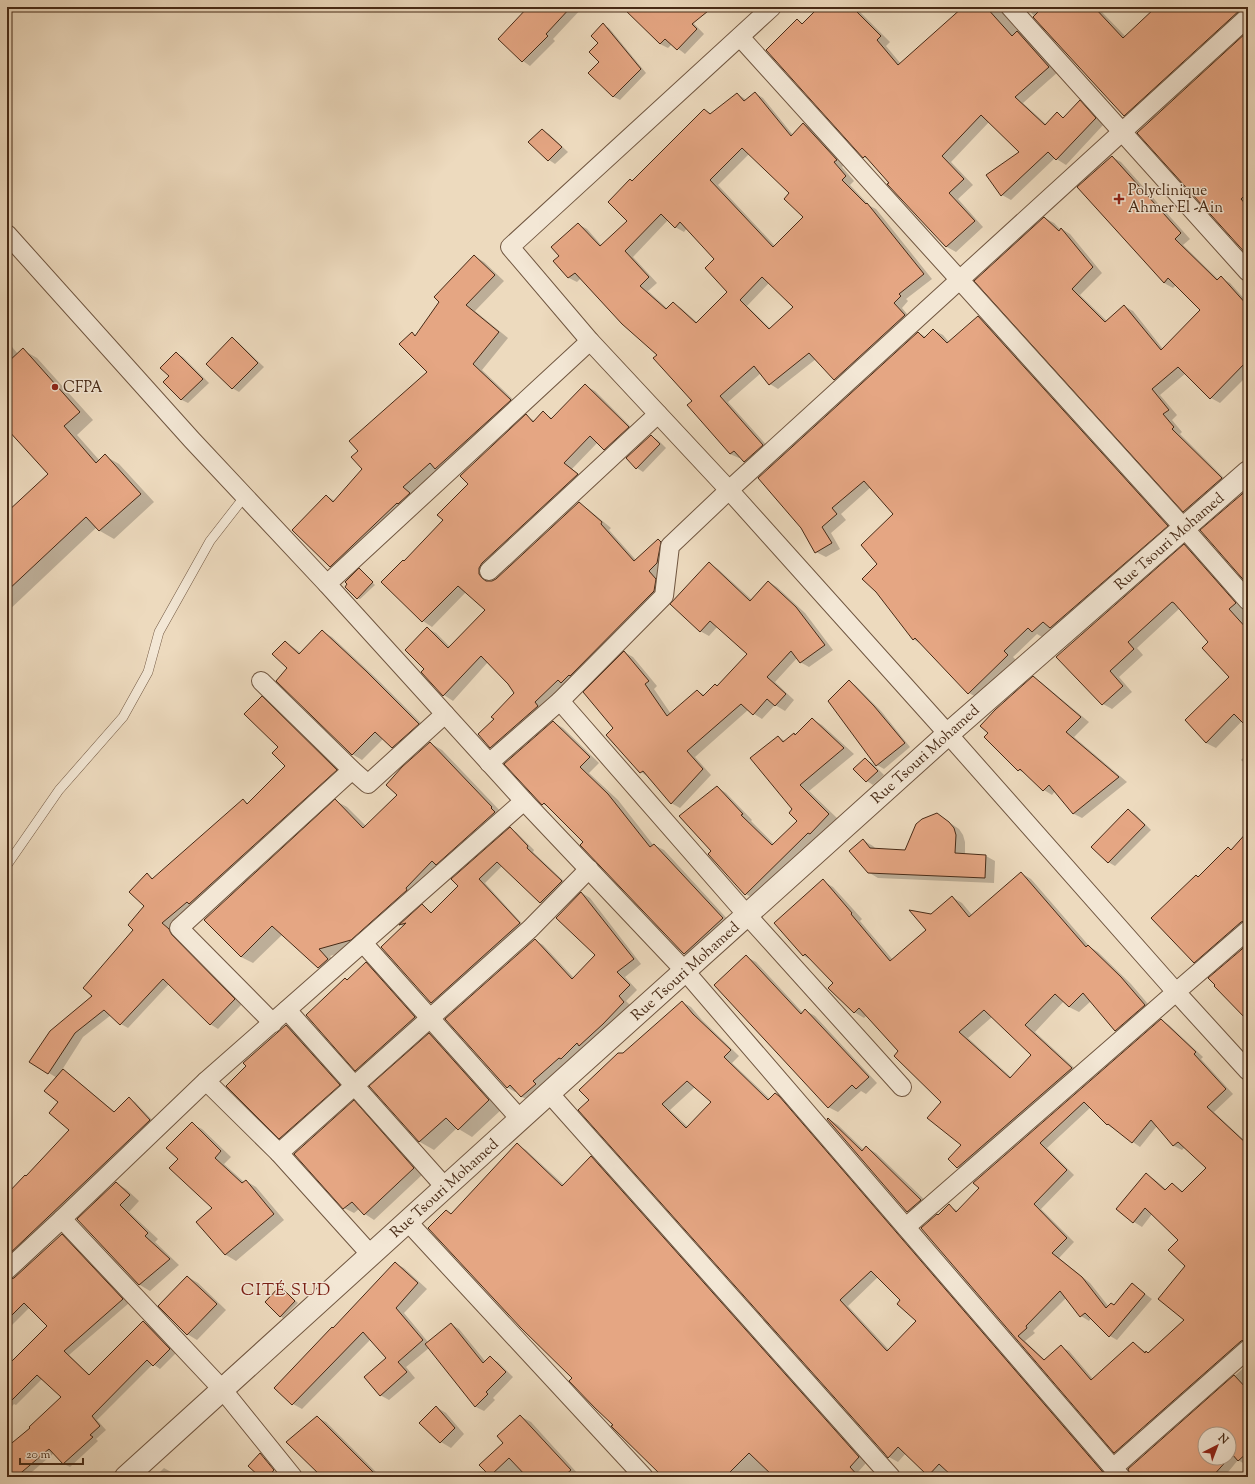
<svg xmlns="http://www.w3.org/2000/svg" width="1255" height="1484" viewBox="0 0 1255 1484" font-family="'Sorts Mill Goudy',serif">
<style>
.shadow{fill:#0003;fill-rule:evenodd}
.building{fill:#e5a683;stroke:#472a16;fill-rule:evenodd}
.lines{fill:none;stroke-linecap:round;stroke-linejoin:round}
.service-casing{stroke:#705640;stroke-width:10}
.minor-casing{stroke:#705640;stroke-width:20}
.tertiary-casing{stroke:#705640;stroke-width:24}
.service{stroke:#f3e7d5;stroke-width:9}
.minor{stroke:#f3e7d5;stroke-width:18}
.tertiary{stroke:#f3e7d5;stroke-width:22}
.poi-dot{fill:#8f2418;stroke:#f3e7d5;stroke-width:1.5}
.labels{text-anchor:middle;stroke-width:3;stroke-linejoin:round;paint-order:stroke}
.poi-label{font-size:15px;fill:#472a16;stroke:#f3e7d5;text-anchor:start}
.street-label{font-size:15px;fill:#472a16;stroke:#f3e7d5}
.quarter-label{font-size:17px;letter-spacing:1px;fill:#7a1f14;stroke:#f3e7d5}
</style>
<rect width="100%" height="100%" fill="#eddabe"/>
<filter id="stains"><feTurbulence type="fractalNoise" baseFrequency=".005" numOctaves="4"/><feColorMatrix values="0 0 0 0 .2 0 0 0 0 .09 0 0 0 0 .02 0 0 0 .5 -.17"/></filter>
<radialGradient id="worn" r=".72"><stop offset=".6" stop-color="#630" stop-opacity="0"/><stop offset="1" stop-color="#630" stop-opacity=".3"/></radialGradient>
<g class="shadow">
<path d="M530,7H583L553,39L555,41L530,66L523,61Z"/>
<path d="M623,7H678L704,34L685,54L672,44L668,48L660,44Z"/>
<path d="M728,7H743L737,12Z"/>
<path d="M820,7H855L890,42L886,46L901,64L965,7H1011L1058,72L1023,103L1047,125L1057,114L1064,118L1080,102L1089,107L1104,124L1066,165L1055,158L1011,200L1002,195L1020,152L989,122L951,162L973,185L958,199L983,227L956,252L947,247L889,184L891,183L871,161L864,157L768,50L797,20L804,24Z"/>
<path d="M1026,7H1097L1126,37L1153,11L1149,7H1248V16L1210,51L1201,46L1181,59L1190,69L1134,121L1124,115Z"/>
<path d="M603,25L609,28L646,73L620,100L614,97L589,73L600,62L599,43Z"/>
<path d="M755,93L763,98L793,135L804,124L812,129L844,165L842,167L854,181L850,185L870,206L876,209L932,279L906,299L908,301L902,308L913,321L843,384L835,379L816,359L778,389L770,384L761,373L728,402L771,450L753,466L745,461L740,457L739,458L730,454L658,355L581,278L577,282L569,278L554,261L561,256L578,224L587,229L602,246L629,221L632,181L705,110L712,114L737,94L747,100ZM749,154L790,193L805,217L776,247L718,185ZM668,220L675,227L684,232L687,228L716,259L728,292L698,323L681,308L673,303L668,309L648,291L657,283L633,257ZM770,282L794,307L771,329L747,306Z"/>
<path d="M542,130L549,134L568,152L555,164L549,160Z"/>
<path d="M1248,131V255L1138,133Z"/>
<path d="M1112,157L1121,162L1190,239L1183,245L1219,280L1221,278L1230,283L1248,303V375L1220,403L1211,398L1186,373L1160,395L1177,415L1172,420L1182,432L1180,434L1230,484L1193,516L1184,511L976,281L1045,218L1054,223L1061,230L1062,229L1070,234L1102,273L1080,295L1107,321L1124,306L1133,311L1163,349L1201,310L1176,285L1173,288L1164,283L1079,187Z"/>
<path d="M474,256L484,262L504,281L475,311L508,338L482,370L520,406L439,470L412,493L419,499L340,572L330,566L327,496L335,501L363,469L359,451L428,372L412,333L416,336Z"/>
<path d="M979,318L988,323L1176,531L1060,633L1051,628L1042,637L1037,634L1013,657L1017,661L978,698L969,693L921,644L913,639L878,564L895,514L871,487L841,514L846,520L831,533L840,549L826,557L816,552L801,527L919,333L926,337L933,330L943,335L949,342Z"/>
<path d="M232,338L238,342L264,367L239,392L232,388Z"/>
<path d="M7,341L18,354L23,350L37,358L93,420L77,435L100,461L105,456L119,464L154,502L114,539L100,531L97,527L7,612V513L49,474L7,427Z"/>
<path d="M176,353L183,357L209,383L188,403L182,400L165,382L170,376Z"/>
<path d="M586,386L595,391L637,433L614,454L605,449L598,442L572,469L586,480L488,574V580L489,582L496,580L579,503L588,509L611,528L609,530L636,560L658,540L668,545L666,569L657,577L664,585L500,753L491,747L495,719L516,693L488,662L453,701L444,695L422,672L425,668L427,628L436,633L450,647L487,610L466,592L432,627L423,621L383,582L405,562L444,520L469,484L526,416L535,421L543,413L552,418Z"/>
<path d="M651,436L658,440L666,448L643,472L637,468Z"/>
<path d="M1184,545L1194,551L1248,612V726L1242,721L1216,748L1206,743L1230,677L1210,642L1179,609L1137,648L1143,655L1119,677L1132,692L1112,709L1103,704L1057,657Z"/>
<path d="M710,564L718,569L752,600L769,582L777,587L805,613L833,650L809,667L800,662L797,658L775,682L794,700L785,711L775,705L762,719L748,710L695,757L711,775L680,808L671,803L650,778L641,772L614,728L624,652L633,657L657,686L654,689L671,714L697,691L705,695L718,687L748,654L718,626L709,636L700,631Z"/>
<path d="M359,570L375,585L360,599L357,598Z"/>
<path d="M322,631L332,637L376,678L428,730L402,754L392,748L383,739L362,760L352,754L286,642L301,653Z"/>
<path d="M1033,677L1041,682L1089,722L1074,737L1127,782L1082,818L1074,814L1055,791L1052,795L1044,790L1027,774L1018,770Z"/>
<path d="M849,682L855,685L881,711L910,747L884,769L877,765Z"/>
<path d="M262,698L270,702L344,775L169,928L242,1004L218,1029L210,1024L169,984L128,1028L121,1024L111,1015L83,1037L62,1070L69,1074L115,1112L129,1099L135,1102L156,1124L7,1265V1196L27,1177L70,1129L59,1102L57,1078L49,1073L135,930L145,906L147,875L154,879L243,801L249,804L287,766Z"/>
<path d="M812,719L822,725L854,754L809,791L839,820L756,900L746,894L709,854L713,851L717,787L726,793L752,820L751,821L774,844L798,821L794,809L778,737L785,741L794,734L796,735Z"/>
<path d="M553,722L563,728L599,763L589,773L618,800L654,846V845L664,850L732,924L694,959L684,954L581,845L585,842L552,809L543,804L506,764Z"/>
<path d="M430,743L442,750L503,814L363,946L330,956L339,966L331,974L319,967L283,934L253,963L241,957L336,801L347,807L366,826L399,795Z"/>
<path d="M1248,753V766L1241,760Z"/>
<path d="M865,759L872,763L884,775L873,785L867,781L854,769Z"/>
<path d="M1128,810L1135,814L1151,830L1115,866L1108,862Z"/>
<path d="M937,814L959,829L963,835L965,842V855L986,856L995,861L994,883L878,878L868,872L863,840L873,846L876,849L906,851Z"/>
<path d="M510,829L516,832L534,850L533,852L568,885L547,906L541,903L502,866L485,883L526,928L438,1006L432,1003L382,947L404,926L401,925L422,906L433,913Z"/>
<path d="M1248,833V928L1204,967L1194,962L1198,878L1228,848L1232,850Z"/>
<path d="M1021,873L1031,879L1090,947L1098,952L1131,984L1154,1011L1126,1036L1115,1031L1091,1001L1079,1012L1069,1007L1064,1001L1035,1032L1082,1075L968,1173L958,1167L949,1159L963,1145L942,1101L867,1015L864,1018L854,1012L835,983L813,961L804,956L775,923L823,881L833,887L862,919L860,921L893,960L927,930L932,915L952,897L962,903L972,915ZM992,1017L1033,1055L1012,1078L968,1038Z"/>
<path d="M582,893L590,898L641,964L625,977L637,990L626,1001L632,1007L530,1101L522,1097L517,1091L515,1092L507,1087L535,940L543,945L574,978L596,955Z"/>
<path d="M747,957L756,962L803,1013L805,1010L815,1016L877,1083L866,1094L861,1091L838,1112L828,1107Z"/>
<path d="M366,963L376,969L424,1023L366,1076L356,1070L348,981Z"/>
<path d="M682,1002L691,1007L702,1020L739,1056L732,1063L770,1099L776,1094L784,1099L1111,1477H955L947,1470L940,1477H931L906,1453L898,1462L889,1457L591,1100L623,1054ZM695,1087L712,1102L688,1127L670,1110ZM878,1277L901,1300L917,1321L889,1350L848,1306Z"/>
<path d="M1161,1020L1169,1025L1203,1057L1201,1059L1233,1094L1214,1112L1244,1140L1248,1137V1346L1157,1427L1149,1422L1125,1435L1136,1445L1123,1457L1115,1452L922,1228L938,1216L949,1206L958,1211ZM1091,1107L1107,1124L1140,1147L1157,1126L1174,1146L1182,1150L1185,1147L1207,1168L1184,1192L1172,1184L1167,1190L1154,1179L1146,1175L1118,1208L1134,1222L1142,1227L1152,1214L1179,1239L1187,1266L1185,1320L1149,1354L1133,1343L1093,1379L1069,1351L1061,1347L1045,1360L1025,1341L1035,1333L1033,1331L1066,1298L1081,1316L1089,1321L1091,1318L1110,1336L1117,1340L1152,1299L1132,1284L1114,1306L1109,1307L1090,1283L1059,1258L1074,1242L1041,1209L1074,1175L1047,1148Z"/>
<path d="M286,1026L300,1034L353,1093L294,1146L280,1138Z"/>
<path d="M429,1034L443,1042L502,1109L472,1137L457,1128L434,1150L420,1142L371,1087Z"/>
<path d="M354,1102L363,1107L423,1174L374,1220L365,1214L359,1209L354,1213L344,1208Z"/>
<path d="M829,1119L838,1125L864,1150L866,1147L876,1153L931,1206L917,1217L907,1212Z"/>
<path d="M192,1124L202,1129L231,1157L224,1164L244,1182L246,1181L256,1187L284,1220L236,1261L226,1255L198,1222L214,1208L179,1159Z"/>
<path d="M517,1145L526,1150L564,1185L591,1158L600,1162L867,1462L858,1472L862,1477H662L663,1476L614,1425L573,1378L446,1211L452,1214Z"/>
<path d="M116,1183L126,1189L139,1201L129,1212L158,1239L155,1242L179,1265L150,1291L140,1285L78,1219Z"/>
<path d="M62,1235L68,1239L129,1303L69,1355L90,1375L143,1322L150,1325L176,1353L160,1369L153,1364L97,1420L106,1430L96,1439L98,1441L70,1467L64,1464L54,1453L26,1477H7V1449L62,1397L42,1379L16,1405L14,1404L7,1412V1368L48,1326L30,1307L7,1330V1281L14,1279Z"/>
<path d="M395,1263L404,1268L427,1289L404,1313L428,1342L451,1324L459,1329L486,1362L490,1358L498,1362L513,1377L493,1398L495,1400L484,1411L476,1407L429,1348L406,1367L415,1378L389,1400L380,1395L387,1358L371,1339L302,1409L293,1404L276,1388L334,1329Z"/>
<path d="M188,1277L198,1283L226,1310L197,1340L187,1334Z"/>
<path d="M280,1287L298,1303L283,1318L280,1316Z"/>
<path d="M1248,1364V1463L1246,1465L1238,1460L1224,1477H1214L1166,1437ZM1205,1434H1229V1458H1205Z"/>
<path d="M436,1407L446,1413L464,1434L451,1448L441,1442Z"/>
<path d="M520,1416L531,1422L580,1476L579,1477H492L480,1465L504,1443Z"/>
<path d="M317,1417L326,1422L381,1477H323Z"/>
<path d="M164,1468L171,1472L176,1477H155Z"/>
</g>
<g class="building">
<path d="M528,7H571L546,34L548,36L522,62L498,39Z"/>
<path d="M622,7H713L692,24L697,29L677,50L665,39L660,44Z"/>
<path d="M819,7H852L881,36L877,40L898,65L963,7H986L1012,36L1017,31L1049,67L1015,97L1045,125L1057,112L1063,118L1080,100L1096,118L1056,160L1048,152L1001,196L986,175L1019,152L981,115L942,156L964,179L949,193L975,221L946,247L887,184L889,183L865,156L863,158L766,50L797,19L802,24Z"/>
<path d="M1043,7H1094L1123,38L1156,7H1245L1241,9L1124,116L1033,17Z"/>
<path d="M603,23L641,69L613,97L588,73L599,62L589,52L598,43L591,36Z"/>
<path d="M1248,31V192L1241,199L1248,207V256L1137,133Z"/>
<path d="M755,92L791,136L803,123L837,160L834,162L846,176L842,180L866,204L867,203L924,274L899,294L901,296L894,303L905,315L834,380L809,353L769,385L754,366L720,396L763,445L744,462L734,451L730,454L687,405L692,401L653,358L657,355L622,324L575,273L568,278L553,261L559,256L551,247L578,223L600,246L627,221L608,202L630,179L632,181L704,109L710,114L737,93L744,101ZM742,148L789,193L784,199L803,217L773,247L710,180ZM661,214L675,228L680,222L714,259L705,268L727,292L696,323L673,302L666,309L640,286L649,277L625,251ZM762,277L793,307L769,329L740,300Z"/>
<path d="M542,129L562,147L548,161L528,142Z"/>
<path d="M1112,156L1181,233L1175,239L1217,280L1221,276L1248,306V360L1210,399L1178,367L1152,389L1169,410L1163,414L1174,427L1172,429L1222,478L1183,512L974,281L1044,217L1059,231L1061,228L1093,267L1072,289L1105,322L1124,305L1161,350L1200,310L1168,278L1164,283L1077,187Z"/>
<path d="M474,255L495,275L466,305L499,332L473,364L511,400L435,469L430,463L403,487L410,493L398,504L397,503L330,567L292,530L326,495L333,502L362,469L351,457L358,451L349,441L427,372L399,344L412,332L415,336L439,302L434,297Z"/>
<path d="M978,316L1168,526L1050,628L1043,622L1032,632L1028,628L1004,651L1008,655L968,694L915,638L913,640L876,592L862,579L877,564L861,545L893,514L864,481L832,508L837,514L822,527L832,543L815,553L801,528L758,478L918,332L924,338L933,329L947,343Z"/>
<path d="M232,337L258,363L232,389L206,364Z"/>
<path d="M23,348L80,412L64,426L96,463L105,454L141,494L99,531L86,517L7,591V512L48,474L7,429V363Z"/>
<path d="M176,352L203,379L181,400L163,382L169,376L160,368Z"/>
<path d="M585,384L629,427L604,450L590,436L564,463L578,474L482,563L479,568V574L482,578L486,581H492L496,579L579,502L602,522L601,524L634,561L658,539L661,542L657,563L649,571L656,579L654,591L570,676L569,675L561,683L558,680L535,702L538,706L490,748L478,734L494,719L491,717L514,693L508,684L481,656L443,696L421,672L424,669L405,650L427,627L448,648L485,610L458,586L422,622L381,582L403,560L404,561L443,520L437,515L468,484L460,476L526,414L533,422L543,411L551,419Z"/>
<path d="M651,435L660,444L636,469L626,458Z"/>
<path d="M1248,489V585L1200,530Z"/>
<path d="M1184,544L1236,603L1229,609L1248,630V728L1234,714L1206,743L1185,720L1229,677L1202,648L1208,642L1174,603L1172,602L1128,642L1134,649L1110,671L1123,686L1102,705L1056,657Z"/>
<path d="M709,562L750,601L768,581L796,607L825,645L800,663L791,651L767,677L786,694L775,706L767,699L753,715L741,704L687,751L703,769L671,804L643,771L640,773L606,735L613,728L583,692L624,651L649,681L645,684L667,716L697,690L703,696L715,684L717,686L747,654L710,621L700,632L670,604Z"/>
<path d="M359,568L373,582L357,599L345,587L347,584L345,582Z"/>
<path d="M322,630L366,671L419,724L392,748L375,732L352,755L276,681L287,668L272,654L285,641L299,654Z"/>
<path d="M1033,676L1081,717L1066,732L1119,777L1073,814L1049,785L1043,791L1020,769L1018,771L984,737L988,733L980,726L995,710Z"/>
<path d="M849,680L874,706L905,743L876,766L828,701Z"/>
<path d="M262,696L337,770L189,904L187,902L162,923L169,929L172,935L235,999L210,1025L163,979L120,1025L104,1010L75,1033L48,1074L29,1062L50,1031L92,996L83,988L133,930L128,925L144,906L129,892L147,873L152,879L243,799L247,804L285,766L272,753L278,747L244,714Z"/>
<path d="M812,718L844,748L800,785L829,814L810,834L808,833L745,895L708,854L711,851L679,816L717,786L743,814L741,815L772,845L797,821L789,813L792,809L750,758L778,736L783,742L794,733L795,735Z"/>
<path d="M553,721L590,757L580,767L608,794L650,847L654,844L723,918L684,954L580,845L583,842L544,803L542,805L504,764Z"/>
<path d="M430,742L492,807L491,808L495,812L436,865L432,861L406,888L407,890L351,940L319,949L328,959L318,968L272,926L241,957L204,920L335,799L363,828L397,795L386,785L402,767Z"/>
<path d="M865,758L878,771L866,782L853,769Z"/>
<path d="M1128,809L1145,825L1108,863L1091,847Z"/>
<path d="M937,813L949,822L954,828L956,835L955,853L986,855L985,878L868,873L849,851L863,839L870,848L905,850L916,824L922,819Z"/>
<path d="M510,827L528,846L527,848L562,881L540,903L497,862L479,879L520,923L431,1003L381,947L406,923L399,925L422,904L431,913L458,886L451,879Z"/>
<path d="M1248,831V920L1241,922L1194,963L1151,918L1196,875L1198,877L1228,847L1231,850Z"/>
<path d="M1021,872L1086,947L1088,945L1121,977L1145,1005L1115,1031L1083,993L1069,1007L1055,994L1025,1025L1072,1068L957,1168L948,1159L961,1145L927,1118L941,1102L894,1056L898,1051L859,1008L854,1013L828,988L833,983L805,954L803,956L774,923L823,879L852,913L851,914L890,961L926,930L909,910L931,914L952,896L969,917ZM984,1010L1031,1055L1010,1078L959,1032Z"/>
<path d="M581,892L634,959L617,972L630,985L619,996L624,1002L603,1024L579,1046L577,1043L561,1059L559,1058L533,1081L536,1084L521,1097L510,1085L507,1088L445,1019L535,939L572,979L595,955L556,918Z"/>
<path d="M1248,944V1021L1214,986L1215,985L1208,978Z"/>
<path d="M746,955L801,1014L805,1009L869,1077L856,1089L852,1085L828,1108L714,985Z"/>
<path d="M366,962L415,1017L355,1071L306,1015L345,978L347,980Z"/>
<path d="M682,1001L693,1014L731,1050L724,1057L768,1100L775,1093L779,1096L1107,1477H953L939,1464L928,1476L898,1447L888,1458L884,1453L578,1110L589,1100L579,1090L618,1053H623ZM687,1081L711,1102L686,1128L662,1104ZM871,1271L900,1300L897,1304L916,1321L887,1351L840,1300Z"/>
<path d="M1161,1019L1196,1052L1194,1054L1226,1089L1207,1107L1248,1145V1339L1241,1341L1114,1453L921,1228L937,1214L938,1215L949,1204L956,1212L979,1188L973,1183ZM1084,1102L1107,1125L1108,1124L1132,1143L1151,1120L1173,1146L1178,1142L1206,1168L1182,1192L1172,1183L1165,1190L1146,1173L1116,1209L1133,1223L1145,1208L1178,1240L1168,1250L1185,1266L1158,1299L1184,1320L1148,1353L1146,1351L1145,1353L1133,1342L1091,1380L1061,1345L1044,1360L1018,1336L1027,1328L1026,1326L1060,1291L1080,1317L1085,1313L1109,1337L1145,1294L1132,1283L1114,1305L1111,1303L1106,1308L1082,1277L1052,1253L1067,1238L1034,1204L1067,1170L1040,1143Z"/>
<path d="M286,1025L340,1085L279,1139L226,1086L246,1066L243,1063Z"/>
<path d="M429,1033L489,1100L458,1130L446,1118L419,1142L369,1086Z"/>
<path d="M63,1069L114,1112L129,1097L150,1120L7,1256V1194L25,1175L26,1176L69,1130L49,1113L58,1102L44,1091Z"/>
<path d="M354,1100L414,1168L364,1215L352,1202L343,1209L294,1154Z"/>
<path d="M828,1118L862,1151L866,1146L921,1200L907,1212L827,1119Z"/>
<path d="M192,1122L221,1151L215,1158L242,1183L246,1180L274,1214L225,1255L196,1222L212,1208L169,1168L178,1159L166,1148Z"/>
<path d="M517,1143L562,1186L591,1156L859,1457L850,1467L859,1477H774L749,1453L725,1477H663L613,1428L611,1426L613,1425L595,1408L569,1381L572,1378L521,1328L428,1228L446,1210L451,1214Z"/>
<path d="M116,1182L130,1195L120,1205L148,1233L145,1236L170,1259L139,1285L77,1219Z"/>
<path d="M62,1234L123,1299L64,1351L89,1375L143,1321L170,1349L153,1366L147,1360L92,1416L100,1426L90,1435L93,1437L63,1464L49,1449L16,1477H7V1447L30,1428L29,1427L61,1397L37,1375L7,1405V1366L47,1326L24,1303L7,1320V1280L14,1278Z"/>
<path d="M395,1262L418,1283L396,1308L423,1340L398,1362L407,1372L380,1396L364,1377L386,1358L363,1332L292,1405L274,1388L332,1327L333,1328Z"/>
<path d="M187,1276L217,1304L187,1335L158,1306Z"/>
<path d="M280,1286L295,1301L280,1317L265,1302Z"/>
<path d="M451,1323L483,1363L490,1356L506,1372L486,1392L488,1394L475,1407L425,1344Z"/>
<path d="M1234,1375L1248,1390V1452L1238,1461L1232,1454L1229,1457V1434H1205V1458H1229L1212,1477H1131L1128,1469Z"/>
<path d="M436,1406L455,1428L440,1443L419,1423Z"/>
<path d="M520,1415L571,1470L563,1477H527L509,1458L490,1476L479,1465L503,1443L497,1436Z"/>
<path d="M317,1416L378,1477H322L286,1442Z"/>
<path d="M260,1453L274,1470L268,1477H260L248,1466Z"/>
</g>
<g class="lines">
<defs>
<path id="service" d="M7,865L59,790L123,717L148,672L159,632L210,541L245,496"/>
<g id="minor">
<path d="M772,7L510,247L590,341L729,490L948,734L1176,992L906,1227"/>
<path d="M1010,7L1248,272"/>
<path d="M740,37L1184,528L1248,601"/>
<path d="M7,234L192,440L327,584"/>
<path d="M590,341L327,584L524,801L685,971L1121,1477"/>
<path d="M489,571L658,414"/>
<path d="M261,681L352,770L368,784L445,714"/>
<path d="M560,701L747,915L902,1087"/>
<path d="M489,763L560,701L664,596L670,546L729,490L1248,17"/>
<path d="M1248,930L1176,992L1248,1071"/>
<path d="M363,943L520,1119"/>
<path d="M287,1010L445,1187"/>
<path d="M273,1023L179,928L352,770"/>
<path d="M206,1081L279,1153L371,1255"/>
<path d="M549,1093L891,1477"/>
<path d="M279,1153L530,929L589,869"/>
<path d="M62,1219L222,1389L293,1477"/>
<path d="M407,1221L644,1477"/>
<path d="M7,1270L62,1219L206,1081L524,801"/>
<path d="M1113,1468L1248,1349"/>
</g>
<path id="tertiary" d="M126,1477L549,1093L948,734L1248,472"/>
</defs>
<use href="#service" class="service-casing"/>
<use href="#minor" class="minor-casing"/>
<use href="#tertiary" class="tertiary-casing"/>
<use href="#service" class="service"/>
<use href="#minor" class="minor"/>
<use href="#tertiary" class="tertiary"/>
</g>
<g class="poi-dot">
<path d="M1117 193h4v4h4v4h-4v4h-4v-4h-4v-4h4z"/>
<circle cx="55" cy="387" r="4"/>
</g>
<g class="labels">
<g class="poi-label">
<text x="1128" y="195">Polyclinique<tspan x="1128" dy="17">Ahmer El -Ain</tspan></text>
<text x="63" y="392">CFPA</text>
</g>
<g class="street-label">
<text transform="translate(1169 541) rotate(-41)" y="5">Rue Tsouri Mohamed</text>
<text transform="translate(925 754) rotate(-42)" y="5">Rue Tsouri Mohamed</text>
<text transform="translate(685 971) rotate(-42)" y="5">Rue Tsouri Mohamed</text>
<text transform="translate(444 1188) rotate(-42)" y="5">Rue Tsouri Mohamed</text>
</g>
<g class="quarter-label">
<text x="286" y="1295">CITÉ SUD</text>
</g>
</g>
<rect width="1255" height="1484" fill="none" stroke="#eddabe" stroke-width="24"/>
<rect x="8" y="8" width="1239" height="1468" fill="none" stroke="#472a16" stroke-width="2"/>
<rect x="12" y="12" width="1231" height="1460" fill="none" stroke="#472a16"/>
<g transform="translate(1217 1446) rotate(42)"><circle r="19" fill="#f3e7d5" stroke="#ae9b89"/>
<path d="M0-3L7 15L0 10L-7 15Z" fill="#8f2418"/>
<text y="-6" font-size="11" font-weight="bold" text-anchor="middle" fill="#472a16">N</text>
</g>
<path d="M20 1458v6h63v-6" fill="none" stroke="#472a16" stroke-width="2"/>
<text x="26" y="1458" font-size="12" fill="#472a16" stroke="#f3e7d5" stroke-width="3" paint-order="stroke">20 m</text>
<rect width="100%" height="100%" filter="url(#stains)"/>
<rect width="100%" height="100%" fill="url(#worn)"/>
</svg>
